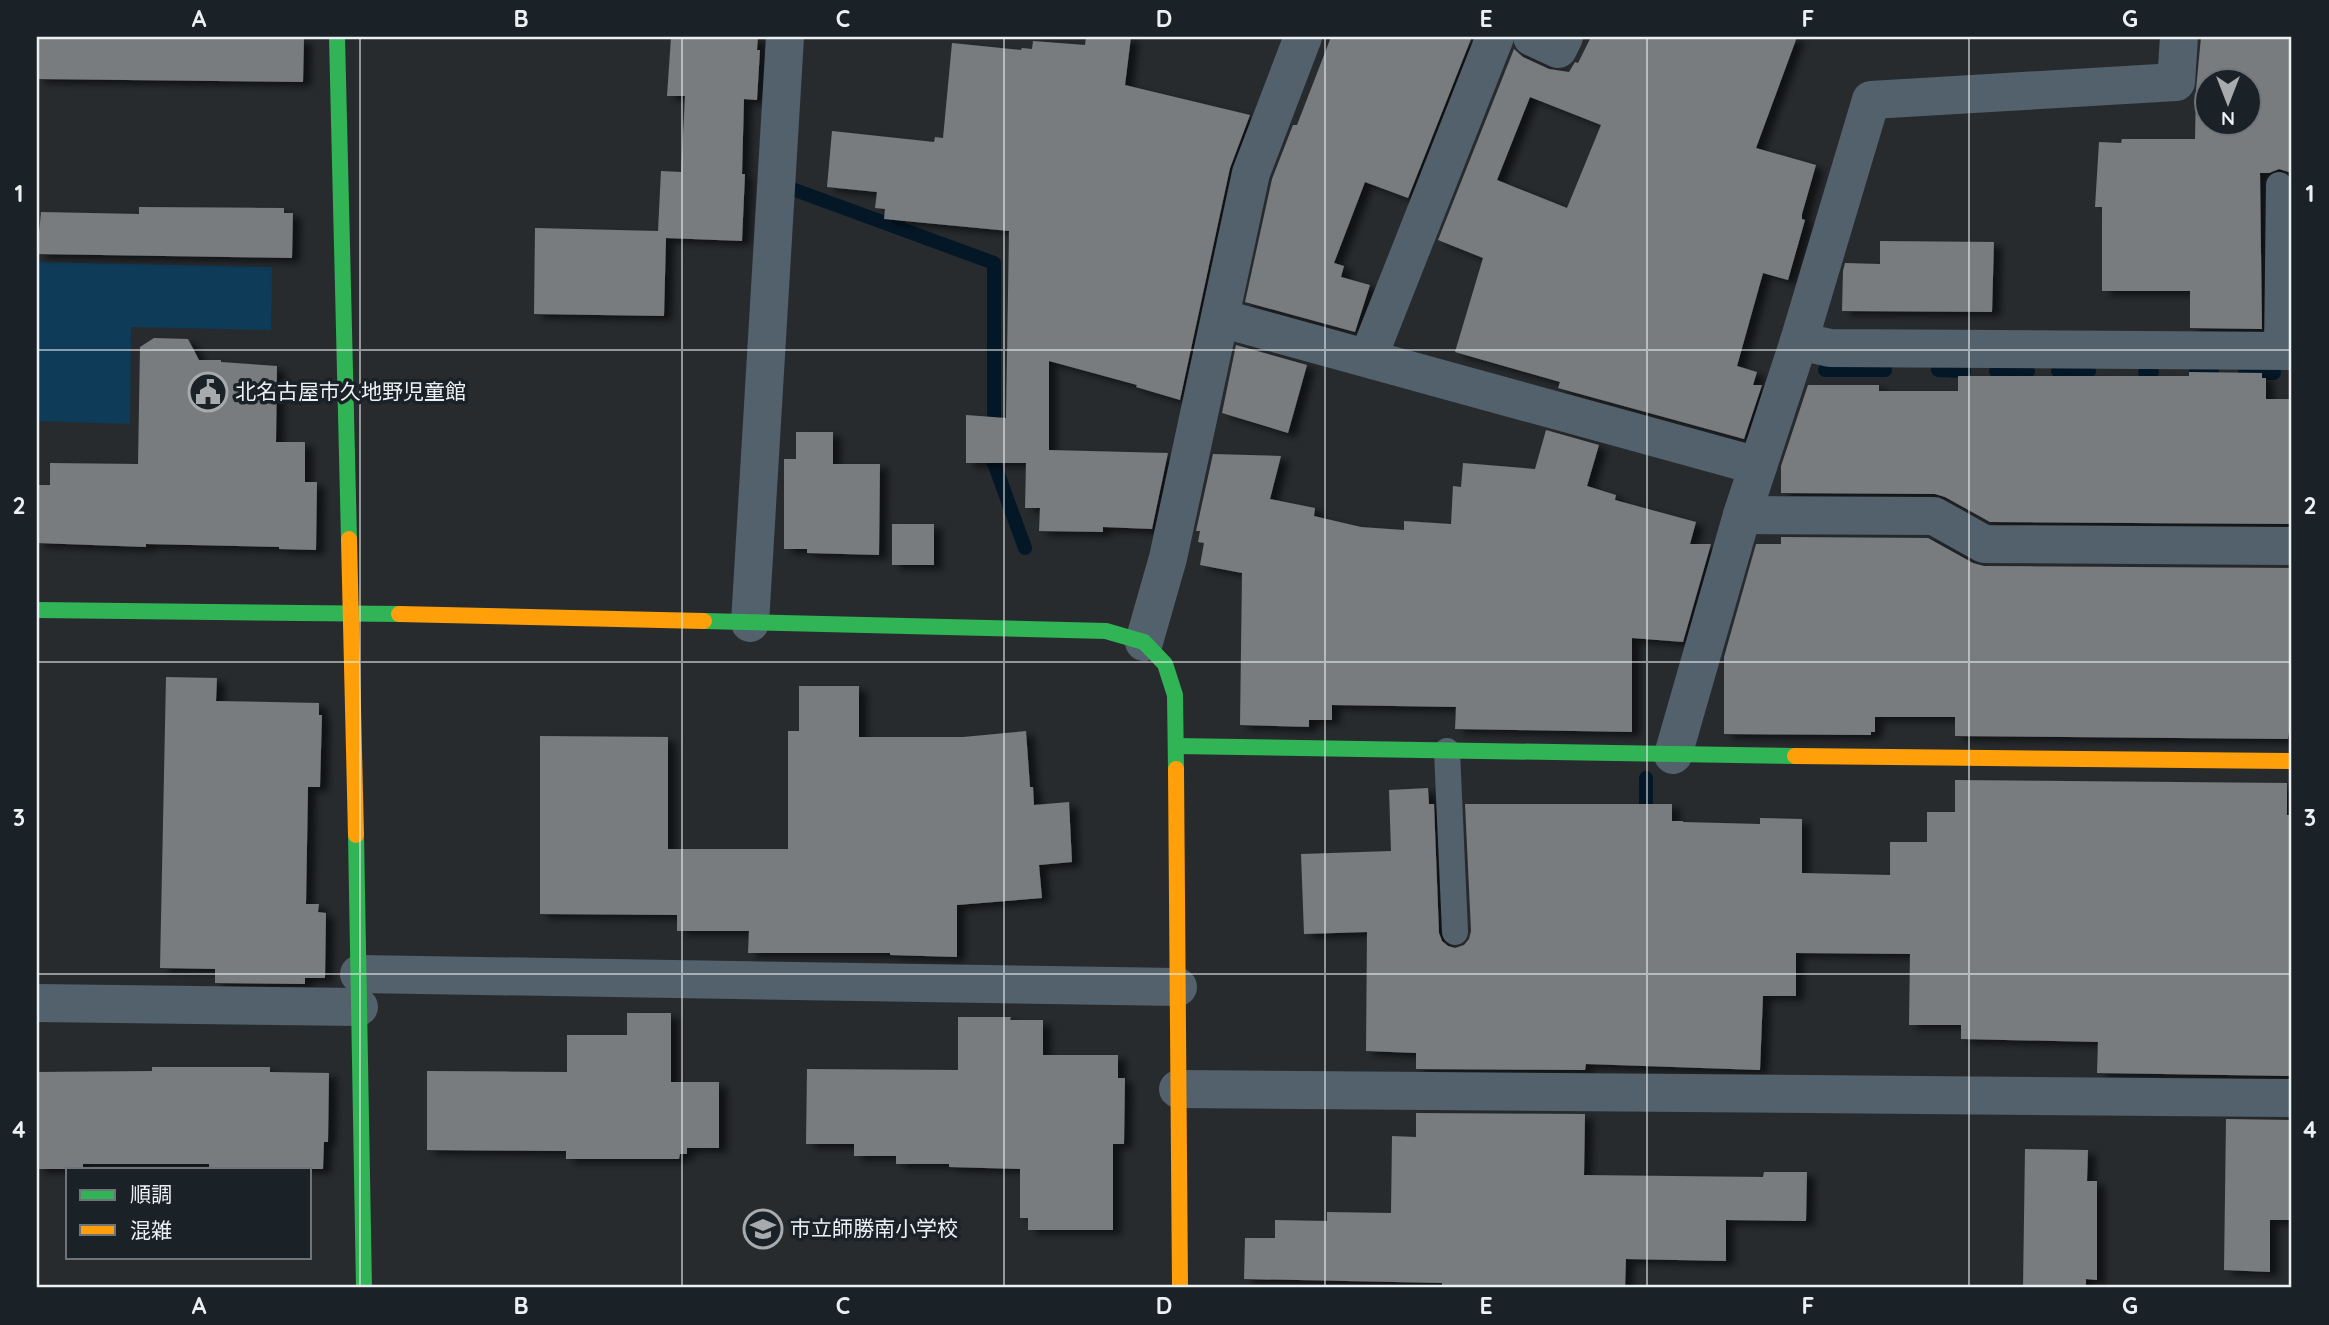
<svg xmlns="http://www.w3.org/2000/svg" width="2329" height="1325" viewBox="0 0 2329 1325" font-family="Quicksand,'Noto Sans JP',sans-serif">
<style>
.green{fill:#0d3b58}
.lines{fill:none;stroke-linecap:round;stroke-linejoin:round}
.stream{stroke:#041726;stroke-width:14}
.building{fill:#787b7e;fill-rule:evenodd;filter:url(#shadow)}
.lane{stroke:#52616c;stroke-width:26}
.street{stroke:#52616c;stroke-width:38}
.fast{stroke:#30b455;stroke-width:16}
.slow{stroke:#ff9f0a;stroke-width:16}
.grid{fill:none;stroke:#ebf0f3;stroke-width:2;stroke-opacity:0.55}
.labels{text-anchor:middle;stroke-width:7;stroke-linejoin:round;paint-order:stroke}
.poi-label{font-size:21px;fill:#ebf0f3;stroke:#1b2227;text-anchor:start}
.neatline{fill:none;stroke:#ebf0f3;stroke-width:2.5}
.grid-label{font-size:23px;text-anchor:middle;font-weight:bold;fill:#ebf0f3}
</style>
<defs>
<filter id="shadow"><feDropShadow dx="8" dy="4.5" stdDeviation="3.5" flood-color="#0009"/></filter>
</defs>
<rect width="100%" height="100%" fill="#282b2e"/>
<path class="green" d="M37,262L272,267L271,330L131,327L130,424L37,421Z"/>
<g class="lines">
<g class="stream">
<path d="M795,190L994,263V463L1025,548"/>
<path d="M1825,370H1885"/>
<path d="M1938,370L1964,371"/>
<path d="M1996,371H2028"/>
<path d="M2058,371H2089"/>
<path d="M2145,372H2152"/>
<path d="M2196,372H2212"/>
<path d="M2245,372L2274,373"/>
<path d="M1646,822V778"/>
</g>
</g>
<g class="building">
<path d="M37,37H277L304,39L303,82L37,79Z"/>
<path d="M671,37H758L757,50H760L757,100L744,99L742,174H745L742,241L666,238L664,316L534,314L535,228L658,231L661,171L681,172L685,96H667Z"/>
<path d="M1086,37H1131L1125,85L1250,115L1230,168L1180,400L1136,387L1137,385L1049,361V450L1168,453L1152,529L1103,527V532L1039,531L1040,508H1025L1026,463H966V415L1006,418L1009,231L884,219L885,209L875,208L877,192L827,187L832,131L934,142L935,137L943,138L952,43L1021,50L1022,48L1032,49L1033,41L1085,45Z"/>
<path d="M1331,37H1464L1471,39L1408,198L1365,182L1334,263L1344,266L1341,277L1370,285L1355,332L1245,302L1272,179L1293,125H1297Z"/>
<path d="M1591,37H1797L1756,148L1816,165L1802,214V219L1805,220L1788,280L1763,273L1737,366L1757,372L1753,385H1762L1744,439L1558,388L1560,382L1455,352L1483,258L1438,240L1514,49L1523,57L1549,69L1569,72L1575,62L1578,63ZM1530,97L1601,125L1567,208L1497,180Z"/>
<path d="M2201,37H2292V173L2279,169L2269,173H2260L2262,329L2190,328V291H2102V207H2095L2099,142L2121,143L2122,139H2195L2196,90ZM2207,80H2249V122H2207Z"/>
<path d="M139,207L284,208V213H293L292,258L37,254L41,212L139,214Z"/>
<path d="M1880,241L1994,242L1992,312L1842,311L1843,271L1845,263L1880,264Z"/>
<path d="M154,338L188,339L199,360H221V362L277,366L276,442H305V482H317L316,550L279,549V547L146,544V547L37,543V485H50V463L138,464L140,347Z"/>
<path d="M1236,345L1307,365L1288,433L1222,413Z"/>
<path d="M2189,372L2262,373V378H2266V399H2292V524L1990,522L1945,497L1935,494L1781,493V466L1808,385H1879V391H1958V376H2189Z"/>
<path d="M1546,430L1599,445L1587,486L1616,495L1615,500L1696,522L1690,544H1711L1683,642L1632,638V732L1455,729L1456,707L1332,705V720H1309V727L1240,725L1242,573L1200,565L1204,543L1198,542L1200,531H1196L1213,454L1281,456L1270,499L1315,508L1314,516L1361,527L1404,530V521L1451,524L1453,486L1461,487L1463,463L1535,469Z"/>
<path d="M796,432H833V464H880L879,555L807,553V549H784V459H796Z"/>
<rect x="892" y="524" width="42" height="41"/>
<path d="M1781,537L1928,538L1973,563L1984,566L2292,568V731H2289L2288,739L1955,736V717H1875V732H1871V735L1724,734V657L1756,544H1781Z"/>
<path d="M166,677L217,678L216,701L319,703V715H322L320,787H308L306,904H319L318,912L326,913L325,978H305V984L215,983V969L160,968Z"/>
<path d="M799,686H859V737H963L1026,731L1030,787H1033L1034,805L1069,802L1072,862L1039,865L1042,898L957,905V957L890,955V953H748L749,931H677V915L540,914V736L668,737V849H788V731H799Z"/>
<path d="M1955,780L2287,783V815H2292L2289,1076L2097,1073L2098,1042L1961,1039V1025H1909L1910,954L1796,953V996H1763L1760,1070L1586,1064L1585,1070L1416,1069V1053L1366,1051L1367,932L1304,934L1301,854L1391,851L1389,790L1428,788L1429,804H1434L1439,933L1442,941L1448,946L1455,948L1464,945L1469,939L1471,931L1465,804H1672V821H1683V822L1760,824V818L1802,819V873L1890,875V842H1927V812H1955Z"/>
<path d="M627,1013H671V1082H719V1148H687V1154H680L679,1159H566V1151L427,1150V1071L567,1072V1035H627Z"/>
<path d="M958,1017H1011L1010,1020H1043V1055H1118V1078H1125L1124,1144H1113V1230H1028V1218H1020V1169L949,1167V1164H896V1156H854V1144H806L807,1069L958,1070Z"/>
<path d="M152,1067H270V1072L329,1073L328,1142H324L323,1169H209V1164H83V1169H37V1072L152,1071Z"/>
<path d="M1416,1113L1585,1114L1584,1175L1763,1177L1764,1172H1807L1806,1221L1726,1220V1261L1626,1259L1625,1288H1442V1283L1244,1279L1245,1238H1275V1220L1327,1221V1212L1391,1213L1392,1136L1416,1137Z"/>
<path d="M2226,1119L2289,1120V1142H2292V1220H2270V1272L2224,1270Z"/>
<path d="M2025,1149L2088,1150L2087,1181H2097V1280L2086,1279V1288H2023Z"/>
</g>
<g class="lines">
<g class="lane">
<path d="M2277,351L2279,185"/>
<path d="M1447,751L1455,932"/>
</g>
<g class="street">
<path d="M1532,37L1558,49L1564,37"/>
<path d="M1220,318L1758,466"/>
<path d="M1799,341L1830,348L2292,351"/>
<path d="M1368,358L1495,37"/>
<path d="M1742,515L1934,516L1984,544L2292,546"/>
<path d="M750,623L785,37"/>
<path d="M1144,642L1168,558L1251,173L1303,37"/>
<path d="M1673,755L1742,515L1799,341L1871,100L2176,82L2179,37"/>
<path d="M359,974L1178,987"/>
<path d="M37,1003L359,1007"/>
<path d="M1178,1089L2292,1098"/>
</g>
<g class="fast">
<path d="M337,37L349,539"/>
<path d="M37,610L399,614"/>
<path d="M704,621L1106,631L1144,642L1165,664L1175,695L1176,769"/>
<path d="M1176,746L1795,756"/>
<path d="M356,835L364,1288"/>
</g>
<g class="slow">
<path d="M349,539L356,835"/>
<path d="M399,614L704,621"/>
<path d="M1795,756L2292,761"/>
<path d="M1176,769L1180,1288"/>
</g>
</g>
<path class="grid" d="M360,37V1288M682,37V1288M1004,37V1288M1325,37V1288M1647,37V1288M1969,37V1288M37,350H2292M37,662H2292M37,974H2292"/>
<defs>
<symbol id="civic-ring" viewBox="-11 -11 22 22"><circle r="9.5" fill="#1b2227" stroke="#a7abae" stroke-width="1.5"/><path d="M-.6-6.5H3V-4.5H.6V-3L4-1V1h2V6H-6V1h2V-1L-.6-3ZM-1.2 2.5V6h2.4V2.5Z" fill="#a7abae"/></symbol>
<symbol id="school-ring" viewBox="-11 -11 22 22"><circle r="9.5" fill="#1b2227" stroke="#a7abae" stroke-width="1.5"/><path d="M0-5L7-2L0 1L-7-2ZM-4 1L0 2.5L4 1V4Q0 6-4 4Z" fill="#a7abae"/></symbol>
</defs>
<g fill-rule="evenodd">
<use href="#civic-ring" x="186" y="370" width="44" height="44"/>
<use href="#school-ring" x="741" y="1207" width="44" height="44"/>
</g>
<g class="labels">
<g class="poi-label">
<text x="235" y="399">北名古屋市久地野児童館</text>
<text x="790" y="1236">市立師勝南小学校</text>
</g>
</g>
<rect width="2329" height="1325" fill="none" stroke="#1b2227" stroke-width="77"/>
<rect x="66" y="1168" width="245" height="91" fill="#1b2227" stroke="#6e7479" stroke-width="2"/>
<rect x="80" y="1190" width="35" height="10" fill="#30b455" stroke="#6e7479" stroke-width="2"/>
<text x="130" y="1202" font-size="21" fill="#ebf0f3">順調</text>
<rect x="80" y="1225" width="35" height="10" fill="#ff9f0a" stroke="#6e7479" stroke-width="2"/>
<text x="130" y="1238" font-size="21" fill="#ebf0f3">混雑</text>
<g transform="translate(2228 102) rotate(180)"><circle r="33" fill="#1b2227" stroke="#6e7479" stroke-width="2"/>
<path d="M0-5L12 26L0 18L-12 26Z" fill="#a7abae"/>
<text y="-10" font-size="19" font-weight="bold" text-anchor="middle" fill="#ebf0f3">N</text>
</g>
<rect x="38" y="38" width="2252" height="1248" class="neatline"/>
<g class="grid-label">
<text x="199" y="27">A</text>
<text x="521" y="27">B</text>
<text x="843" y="27">C</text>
<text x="1164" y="27">D</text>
<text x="1486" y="27">E</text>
<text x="1808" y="27">F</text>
<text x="2130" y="27">G</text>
<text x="19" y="202">1</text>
<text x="2310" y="202">1</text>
<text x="19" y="514">2</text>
<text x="2310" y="514">2</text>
<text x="19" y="826">3</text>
<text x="2310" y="826">3</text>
<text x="19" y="1138">4</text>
<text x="2310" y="1138">4</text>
<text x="199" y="1314">A</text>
<text x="521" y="1314">B</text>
<text x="843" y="1314">C</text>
<text x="1164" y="1314">D</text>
<text x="1486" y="1314">E</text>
<text x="1808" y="1314">F</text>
<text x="2130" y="1314">G</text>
</g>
</svg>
